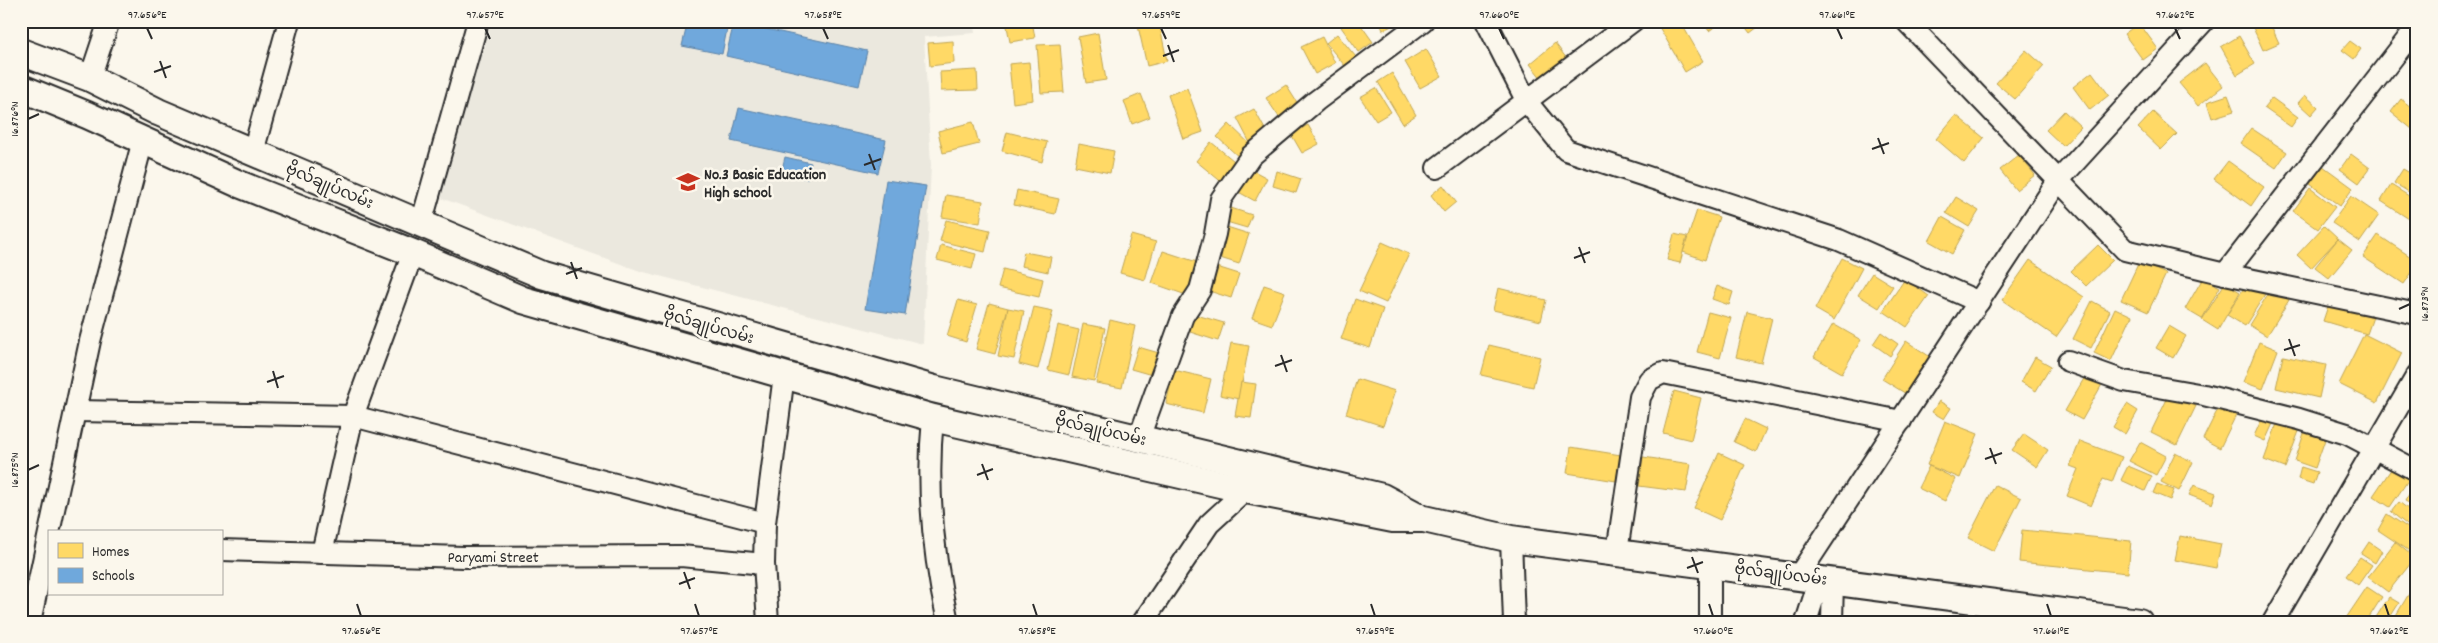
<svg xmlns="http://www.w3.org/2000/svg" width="2438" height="643" viewBox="0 0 2438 643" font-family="Dekko,'Noto Sans Myanmar',sans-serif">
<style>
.built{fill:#ebe8de}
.homes{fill:#ffd966;stroke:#bfa554}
.schools{fill:#6fa8dc;stroke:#5b82a7}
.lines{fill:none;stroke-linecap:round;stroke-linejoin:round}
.minor-casing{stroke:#2b2b2b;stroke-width:24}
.major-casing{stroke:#2b2b2b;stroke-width:30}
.minor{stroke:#fbf7ec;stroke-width:20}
.major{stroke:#fbf7ec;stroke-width:26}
.ticks{fill:none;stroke:#2b2b2b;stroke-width:2}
.labels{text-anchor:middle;stroke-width:5;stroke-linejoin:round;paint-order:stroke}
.poi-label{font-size:16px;font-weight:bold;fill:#2b2b2b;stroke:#fbf7ec;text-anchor:start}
.street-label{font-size:16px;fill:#2b2b2b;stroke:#fbf7ec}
.neatline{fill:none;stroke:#2b2b2b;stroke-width:2}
.ticks-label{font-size:12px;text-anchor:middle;fill:#2b2b2b}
</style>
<rect width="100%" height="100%" fill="#fbf7ec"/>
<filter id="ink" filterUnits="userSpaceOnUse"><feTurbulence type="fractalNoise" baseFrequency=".02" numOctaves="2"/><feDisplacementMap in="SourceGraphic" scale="10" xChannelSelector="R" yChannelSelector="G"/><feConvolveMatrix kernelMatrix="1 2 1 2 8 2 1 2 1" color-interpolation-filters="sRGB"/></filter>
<g filter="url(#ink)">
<path class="built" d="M486,21H973L975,33L924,37L931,165L923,344L640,271L441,198Z"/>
<g class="homes">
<path d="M1006,21H1032L1035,38L1010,42Z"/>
<path d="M1348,21H1358L1373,42L1359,52L1341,27Z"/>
<path d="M1379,21H1403L1383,30Z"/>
<path d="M1665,21H1680L1703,61L1685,72L1658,25Z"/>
<path d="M1702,21H1722L1709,31Z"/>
<path d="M1741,21H1766L1750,33Z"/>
<path d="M2250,21H2269L2279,43L2263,50Z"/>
<path d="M1159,22L1167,61L1147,66L1138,26Z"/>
<path d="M2139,23L2158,49L2143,60L2124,34Z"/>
<path d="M1098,33L1106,80L1086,83L1078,37Z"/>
<path d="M1337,34L1356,57L1345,66L1326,43Z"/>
<path d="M2239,36L2255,64L2237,75L2221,47Z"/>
<path d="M1322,37L1335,63L1315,74L1301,47Z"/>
<path d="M953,41L954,63L930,66L928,43Z"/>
<path d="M2350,41L2361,49L2354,59L2342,50Z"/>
<path d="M1555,43L1567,59L1542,79L1530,64Z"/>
<path d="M1060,44L1064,92L1041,93L1037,45Z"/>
<path d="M1426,49L1442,76L1420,88L1405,62Z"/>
<path d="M2026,50L2044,66L2015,99L1996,83Z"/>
<path d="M1029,62L1033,100L1013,103L1009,64Z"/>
<path d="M2205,63L2223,86L2198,106L2179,83Z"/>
<path d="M977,70L978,90L941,91L940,72Z"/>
<path d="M2092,72L2109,95L2090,110L2073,87Z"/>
<path d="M1392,73L1416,115L1403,124L1378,82Z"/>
<path d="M1286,85L1298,104L1279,117L1266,98Z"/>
<path d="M1187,88L1203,132L1183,139L1168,95Z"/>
<path d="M1376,88L1391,112L1376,121L1360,97Z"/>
<path d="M1141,94L1150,117L1132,124L1124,101Z"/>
<path d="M2228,95L2234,111L2212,118L2207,102Z"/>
<path d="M2305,95L2318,107L2311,115L2298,103Z"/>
<path d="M2272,98L2298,117L2291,127L2264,108Z"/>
<path d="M2401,99L2417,112V133L2391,112Z"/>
<path d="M1254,109L1267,133L1250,143L1237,118Z"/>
<path d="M2064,111L2081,127L2063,146L2046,130Z"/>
<path d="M2153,112L2177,134L2161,150L2138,128Z"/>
<path d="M1956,115L1984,138L1964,163L1936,139Z"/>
<path d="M973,122L979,144L943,153L938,131Z"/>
<path d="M1229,124L1253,147L1241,159L1217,137Z"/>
<path d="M1308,125L1319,144L1302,153L1291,134Z"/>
<path d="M2251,128L2287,152L2276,168L2240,143Z"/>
<path d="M1007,132L1047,142L1042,162L1002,151Z"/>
<path d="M1211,142L1239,165L1224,184L1196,161Z"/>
<path d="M1079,144L1114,151L1110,173L1075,166Z"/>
<path d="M2351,154L2370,168L2359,183L2340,169Z"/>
<path d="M2019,155L2035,175L2016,190L2000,170Z"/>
<path d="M2228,161L2264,187L2251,206L2214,179Z"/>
<path d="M1245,166L1267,178L1255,201L1233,189Z"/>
<path d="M2323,166L2353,188L2340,206L2310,184Z"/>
<path d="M2403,169L2417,177V197L2394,183Z"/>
<path d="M1277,171L1301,179L1296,193L1273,186Z"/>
<path d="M1443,185L1456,202L1444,212L1431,195Z"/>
<path d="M2391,185L2417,201V224L2381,201Z"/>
<path d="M2310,188L2335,207L2318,229L2293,211Z"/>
<path d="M1017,190L1059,199L1055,214L1014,205Z"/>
<path d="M946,195L983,201L980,223L942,217Z"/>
<path d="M2351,196L2379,215L2360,242L2332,223Z"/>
<path d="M1956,197L1979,211L1969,227L1946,213Z"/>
<path d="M1228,207L1252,215L1247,228L1223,221Z"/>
<path d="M1697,210L1719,217L1705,260L1683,252Z"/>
<path d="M1942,217L1965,230L1952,254L1929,241Z"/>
<path d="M946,220L990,230L985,252L940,241Z"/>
<path d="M2324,226L2338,239L2311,268L2297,255Z"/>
<path d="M1227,227L1249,234L1239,264L1217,257Z"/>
<path d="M1674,234L1687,237L1680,263L1667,260Z"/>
<path d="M1131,235L1156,242L1145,280L1120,273Z"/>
<path d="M2378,235L2417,261V265L2404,284L2363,257Z"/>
<path d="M2338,239L2352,250L2329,278L2315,267Z"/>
<path d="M1382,242L1409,254L1386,303L1359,291Z"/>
<path d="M941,245L976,254L972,269L937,260Z"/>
<path d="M2098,245L2113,260L2086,286L2071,271Z"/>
<path d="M1163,251L1203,264L1192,297L1152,283Z"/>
<path d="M1024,252L1051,257L1048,272L1021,266Z"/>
<path d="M1842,258L1862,268L1834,320L1815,309Z"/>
<path d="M2030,260L2084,297L2056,337L2002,300Z"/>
<path d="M2139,262L2166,274L2148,312L2121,300Z"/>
<path d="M1217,267L1239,274L1231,298L1209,291Z"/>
<path d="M1003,269L1043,279L1039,297L998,288Z"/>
<path d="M1872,273L1893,286L1879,308L1858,295Z"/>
<path d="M2203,278L2220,287L2202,319L2185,309Z"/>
<path d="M1905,279L1929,296L1907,327L1883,311Z"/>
<path d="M2225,283L2240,292L2218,330L2202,320Z"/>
<path d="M2247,283L2265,294L2245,326L2227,315Z"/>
<path d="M1264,285L1285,292L1272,325L1252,318Z"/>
<path d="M1717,286L1733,292L1729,305L1712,299Z"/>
<path d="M1498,288L1546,300L1541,321L1493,310Z"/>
<path d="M2271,289L2289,300L2267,336L2249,325Z"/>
<path d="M1355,299L1383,309L1370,348L1341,339Z"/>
<path d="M958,300L977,305L966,342L947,336Z"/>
<path d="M2092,301L2110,311L2091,348L2073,339Z"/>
<path d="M989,303L1008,308L995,354L976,349Z"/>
<path d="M2329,303L2373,317L2367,334L2323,321Z"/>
<path d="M1034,307L1053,311L1038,369L1019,364Z"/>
<path d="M1008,308L1024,311L1014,359L998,356Z"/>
<path d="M2115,308L2132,316L2111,361L2094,353Z"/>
<path d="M1708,312L1731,318L1720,358L1697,352Z"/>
<path d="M1747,312L1772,318L1761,363L1736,357Z"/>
<path d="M1193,314L1224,323L1218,341L1187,331Z"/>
<path d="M1110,320L1135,326L1122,388L1096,383Z"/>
<path d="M1083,324L1105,328L1094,381L1072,377Z"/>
<path d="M1833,324L1861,340L1842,373L1814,357Z"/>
<path d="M1058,325L1079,330L1069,375L1048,370Z"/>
<path d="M2169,326L2186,336L2173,358L2156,348Z"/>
<path d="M1881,332L1898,344L1890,356L1873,344Z"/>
<path d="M2364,334L2402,353L2377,403L2339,384Z"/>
<path d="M1906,341L1932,358L1908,395L1882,379Z"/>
<path d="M2259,342L2278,350L2263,389L2243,382Z"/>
<path d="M1231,343L1249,346L1239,399L1220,395Z"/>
<path d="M1489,345L1540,357L1533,387L1481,375Z"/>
<path d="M1138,347L1159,353L1152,375L1131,369Z"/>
<path d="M2283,356L2326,365L2319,398L2276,388Z"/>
<path d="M2035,357L2051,366L2036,391L2021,382Z"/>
<path d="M1174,370L1211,379L1203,413L1166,404Z"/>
<path d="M2089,370L2105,379L2082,420L2065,411Z"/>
<path d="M1357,379L1395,391L1383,426L1346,414Z"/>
<path d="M1241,382L1256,384L1251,418L1235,416Z"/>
<path d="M1674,391L1701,398L1691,440L1663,433Z"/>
<path d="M2170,393L2196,406L2177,445L2151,432Z"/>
<path d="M1939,401L1951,408L1944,419L1932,412Z"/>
<path d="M2221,403L2238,411L2220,448L2203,439Z"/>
<path d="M2127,404L2138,411L2125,434L2113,427Z"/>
<path d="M2264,414L2275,419L2265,441L2254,436Z"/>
<path d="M2279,418L2301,426L2285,468L2264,460Z"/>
<path d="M1745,419L1766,429L1756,452L1734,442Z"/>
<path d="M1945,421L1978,434L1960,478L1927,465Z"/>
<path d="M2306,427L2327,434L2315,468L2295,461Z"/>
<path d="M2024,434L2048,450L2037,467L2012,450Z"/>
<path d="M2080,441L2122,457L2112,482L2103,479L2091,506L2067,496L2078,469L2070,466Z"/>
<path d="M2140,442L2166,456L2156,475L2129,461Z"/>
<path d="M1571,447L1621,455L1616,481L1567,473Z"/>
<path d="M1719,453L1745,465L1720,520L1694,508Z"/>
<path d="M2175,453L2193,462L2179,491L2161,482Z"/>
<path d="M1643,457L1691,464L1686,492L1639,486Z"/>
<path d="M2394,465L2411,476L2390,507L2373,496Z"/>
<path d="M1929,466L1956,479L1945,501L1918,488Z"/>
<path d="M2128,466L2152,476L2145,491L2121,480Z"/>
<path d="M2301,467L2317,472L2313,484L2298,479Z"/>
<path d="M2157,484L2174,490L2170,500L2153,493Z"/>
<path d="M2415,484L2417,485V507L2405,501Z"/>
<path d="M1995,485L2021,498L1994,551L1968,538Z"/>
<path d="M2194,485L2216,493L2212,504L2189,495Z"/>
<path d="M2399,502L2417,516V533L2391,512Z"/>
<path d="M2387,514L2417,534V556L2378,530Z"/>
<path d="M2022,530L2131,541L2128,573L2019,562Z"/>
<path d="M2180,536L2221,544L2216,568L2175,560Z"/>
<path d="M2369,542L2382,551L2375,563L2361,554Z"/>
<path d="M2395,542L2415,558L2388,592L2368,577Z"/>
<path d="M2360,557L2372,565L2358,585L2346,576Z"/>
<path d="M2367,587L2382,597L2366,622L2344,621Z"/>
<path d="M2410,592L2417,597V610L2409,622H2392Z"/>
<path d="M2389,597L2399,603L2387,622H2373Z"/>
</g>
<g class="schools">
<path d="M688,21H715L728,24L722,54L682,46Z"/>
<path d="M734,22L867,51L859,86L726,56Z"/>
<path d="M739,108L886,140L878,173L731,141Z"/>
<path d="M785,157L811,163L807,179L781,173Z"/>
<path d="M886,180L926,186L905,315L865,309Z"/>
</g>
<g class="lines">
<defs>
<g id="minor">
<path d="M1486,21L1527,102L1566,150L1839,240L1979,302"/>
<path d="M1906,21L2125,250L2225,274L2417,314"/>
<path d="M90,78L109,21"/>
<path d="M253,152L289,21"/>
<path d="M1437,168L1633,21"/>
<path d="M421,224L478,21"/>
<path d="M2225,274L2409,37"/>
<path d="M2068,361L2124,381L2204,395L2299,419L2347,434L2417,471"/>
<path d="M75,411L353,416L765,523"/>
<path d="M933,418C926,487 933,555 948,622"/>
<path d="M1139,438L1183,316L1200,290L1215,234L1221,199L1251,156L1316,101L1423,21"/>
<path d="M1511,539L1514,622"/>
<path d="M221,550L464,557L681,556L764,564"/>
<path d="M1617,552L1640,397L1649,380L1663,373L1901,421"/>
<path d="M322,553L353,416L413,253"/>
<path d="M1799,575L2058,181L2204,21"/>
<path d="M30,622L90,341L143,140"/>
<path d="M768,622L764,564L765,523L784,375"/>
<path d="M1143,622L1209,524L1246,490"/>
<path d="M1710,622V564"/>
<path d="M1806,622L1820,578"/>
<path d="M1832,622L1833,580"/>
<path d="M2273,622L2417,375"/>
</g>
<g id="major">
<path d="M21,52L90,78L158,112L542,275L934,389L1382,497L1416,515"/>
<path d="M21,88L87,115L239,184L413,253L523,300L933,418L1246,490L1393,519H1424L1511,539L2139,622"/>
</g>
</defs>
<use href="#minor" class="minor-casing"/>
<use href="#major" class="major-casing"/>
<use href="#minor" class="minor"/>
<use href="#major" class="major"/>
</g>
</g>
<path class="ticks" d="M147,28L152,39M485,28L490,39M823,28L828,39M1161,28L1166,39M1499,28L1504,39M1837,28L1842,39M2175,28L2180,39M1168,45L1174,62M1163,56L1179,50M160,61L166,78M154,72L171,66M28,119L39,114M1878,138L1884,154M1872,149L1889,143M869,154L875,170M864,165L881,159M1579,247L1585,263M1574,258L1590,252M571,262L577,279M566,274L582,268M2399,309L2410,304M2289,339L2295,356M2284,350L2300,345M1281,355L1287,372M1275,366L1292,360M273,371L278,388M267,382L284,376M1990,448L1996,464M1985,459L2002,453M982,464L988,480M28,470L39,465M977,475L993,469M1692,557L1698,573M1687,568L1703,562M684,572L690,589M679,584L695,578M357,604L361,616M695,604L699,616M1033,604L1037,616M1371,604L1375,616M1709,604L1713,616M2047,604L2051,616M2385,604L2389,616"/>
<defs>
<symbol id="school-bare" viewBox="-9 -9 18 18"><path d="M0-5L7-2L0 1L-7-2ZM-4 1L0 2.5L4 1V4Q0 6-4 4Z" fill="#c8321e" stroke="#fbf7ec" stroke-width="2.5" paint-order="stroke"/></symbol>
</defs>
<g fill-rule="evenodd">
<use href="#school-bare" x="672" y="166" width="32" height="32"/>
</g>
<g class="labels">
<g class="poi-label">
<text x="704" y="179">No.3 Basic Education<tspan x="704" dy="18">High school</tspan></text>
</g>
<g class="street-label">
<text transform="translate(330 185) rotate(23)" y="6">ဗိုလ်ချုပ်လမ်း</text>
<text transform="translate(709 325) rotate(16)" y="6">ဗိုလ်ချုပ်လမ်း</text>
<text transform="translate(1101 429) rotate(13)" y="6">ဗိုလ်ချုပ်လမ်း</text>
<text x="493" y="562">Paryami Street</text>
<text transform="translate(1781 573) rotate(7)" y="6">ဗိုလ်ချုပ်လမ်း</text>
</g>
</g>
<rect width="2438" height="643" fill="none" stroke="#fbf7ec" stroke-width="55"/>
<rect x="48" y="530" width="175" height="65" fill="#fbf7ec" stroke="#a8a59f"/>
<rect x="58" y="543" width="25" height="15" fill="#ffd966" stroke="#a8a59f"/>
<text x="92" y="556" font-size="15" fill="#2b2b2b">Homes</text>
<rect x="58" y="568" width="25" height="15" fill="#6fa8dc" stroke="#a8a59f"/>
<text x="92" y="580" font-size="15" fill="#2b2b2b">Schools</text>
<rect x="28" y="28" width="2382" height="588" class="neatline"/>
<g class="ticks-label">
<text x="147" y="18">97.656°E</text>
<text x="485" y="18">97.657°E</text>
<text x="823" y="18">97.658°E</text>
<text x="1161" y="18">97.659°E</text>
<text x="1499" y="18">97.660°E</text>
<text x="1837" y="18">97.661°E</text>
<text x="2175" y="18">97.662°E</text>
<text transform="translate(14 119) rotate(-90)" y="4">16.876°N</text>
<text transform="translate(2424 304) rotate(-90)" y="4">16.873°N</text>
<text transform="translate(14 470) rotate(-90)" y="4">16.875°N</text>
<text x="361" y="634">97.656°E</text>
<text x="699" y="634">97.657°E</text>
<text x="1037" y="634">97.658°E</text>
<text x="1375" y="634">97.659°E</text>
<text x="1713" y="634">97.660°E</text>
<text x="2051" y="634">97.661°E</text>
<text x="2389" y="634">97.662°E</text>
</g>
</svg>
